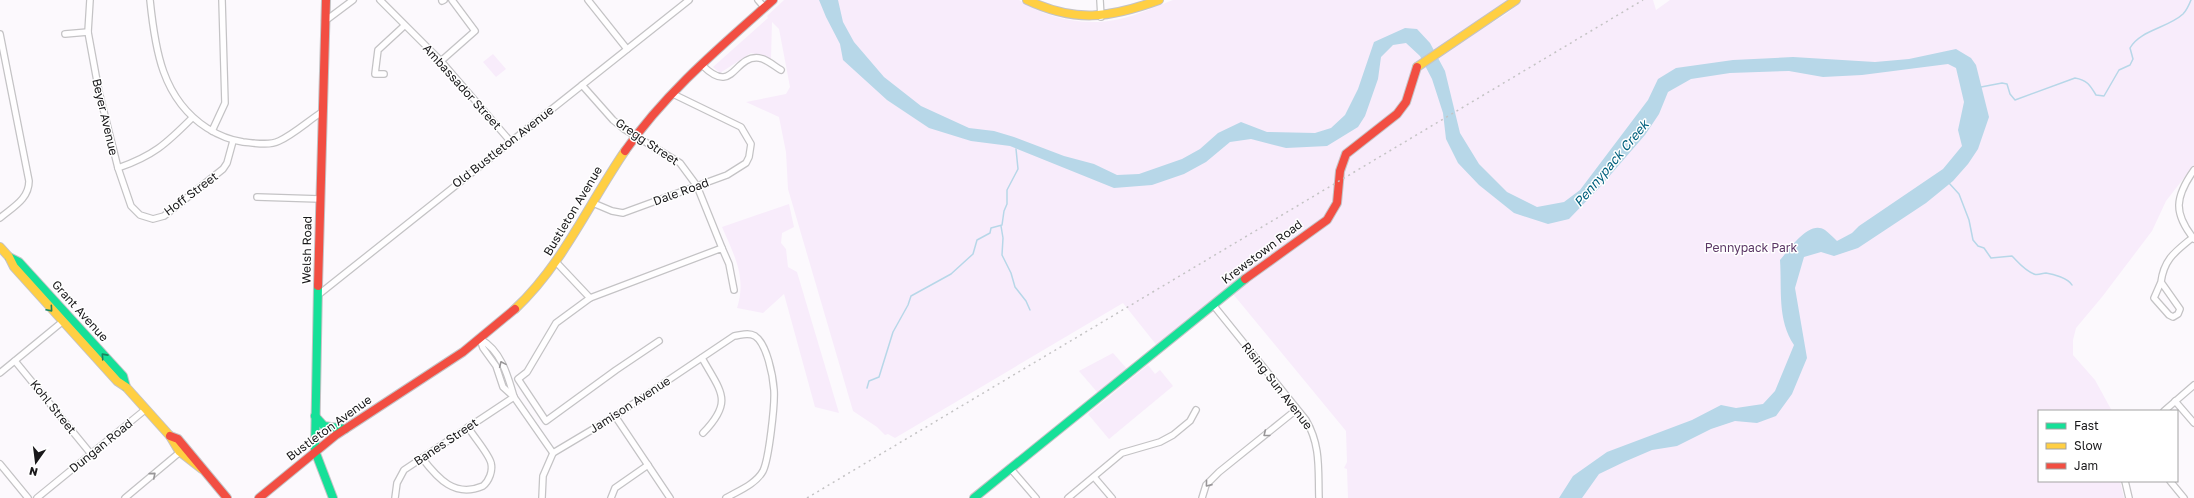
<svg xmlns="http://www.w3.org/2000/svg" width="2194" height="498" viewBox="0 0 2194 498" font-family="'Golos Text',sans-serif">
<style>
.green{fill:#f8ecfb}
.water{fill:#b7d7e8}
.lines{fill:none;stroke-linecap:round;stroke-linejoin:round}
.stream{stroke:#b7d7e8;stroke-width:1.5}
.street-casing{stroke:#c4c3c5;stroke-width:8}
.fast-casing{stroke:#c4c3c5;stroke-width:10}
.slow-casing{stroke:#c4c3c5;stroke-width:10}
.jam-casing{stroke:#c4c3c5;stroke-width:10}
.street{stroke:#fffeff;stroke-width:5.5}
.fast{stroke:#16e098;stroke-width:8}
.slow{stroke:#ffcf43;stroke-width:8}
.jam{stroke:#f24e42;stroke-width:8}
.rail{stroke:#c4c3c4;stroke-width:1.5;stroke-dasharray:2 4;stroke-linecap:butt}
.oneway{stroke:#17865f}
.oneway2{stroke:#989698}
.labels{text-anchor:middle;stroke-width:3;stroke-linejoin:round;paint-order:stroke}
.street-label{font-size:12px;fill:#19181a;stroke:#fff}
.park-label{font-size:12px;fill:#5c3766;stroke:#fff}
.water-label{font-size:13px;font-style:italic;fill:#00607d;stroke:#fff}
</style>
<rect width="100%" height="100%" fill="#fcf9fd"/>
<g class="green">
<path d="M784,0H1019C1048,19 1086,27 1120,19C1138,15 1156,6 1173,0H1512L1451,39C1476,30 1504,21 1521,0H1653L1656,10L1670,0H2194V165L2166,201L2152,231L2102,297L2076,328L2073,340V355L2095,380L2112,411H2039V481H2120L2124,498H1348L1347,469L1344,468L1347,462L1346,431L1233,294L1336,215C1349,196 1337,174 1349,157C1361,140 1384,134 1397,118C1400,114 1401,106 1402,101L1396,110L1348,148L1337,193L1328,215L1158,347L1123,303L895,438L888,434L885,435L877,427L853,411L788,189L786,152L779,117L746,102L786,94L790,87L779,29L772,22L771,59L751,53L720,73L713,67L768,18L767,16Z"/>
<path d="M493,54L506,69L496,77L483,62Z"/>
<path d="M789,204L794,227L782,233L781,243L786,249L788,267L797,272L839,413L815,407L784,294L763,313L737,308C747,277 734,255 722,227Z"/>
<path d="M1113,353L1127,369L1098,393L1079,371Z"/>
<path d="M1148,365L1155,374L1160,370L1173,386L1109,439L1088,414Z"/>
</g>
<path class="water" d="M819,0H838L843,22L854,42L884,77L921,106L969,128L994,131L1014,137L1064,156L1094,164L1117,175L1139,174L1182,159L1200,149L1218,133L1241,122L1267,132L1315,133L1331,128L1345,115L1358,89L1374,42L1405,28L1417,29L1430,43L1445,71L1460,133L1479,164L1507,192L1537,207L1564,202L1580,190L1648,100L1658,79L1676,68L1733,60L1793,57L1875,62L1909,59L1956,49L1971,58L1976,65L1989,117L1978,149L1968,164L1953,181L1926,203L1858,248L1834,256L1821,252L1804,257L1795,288L1807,358L1792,394L1776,416L1757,423L1735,421L1711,429L1677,446L1652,450L1624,462L1599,474L1582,498H1559L1573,476L1607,452L1692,420L1721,405L1736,408L1763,404L1775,391L1794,345C1777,320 1782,289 1780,260C1789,250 1809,219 1825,230C1829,233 1833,237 1837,241L1852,233L1859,226L1943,169L1962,146L1958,130L1964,102L1956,68L1948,64L1862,75L1823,77L1789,71L1730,73L1691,79L1668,92L1659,114L1645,135L1599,188L1569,219L1548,224L1514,213L1479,185L1458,163L1446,139L1443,113L1432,79L1420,56L1406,43L1393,45L1381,57L1378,79L1365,116L1358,127L1327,146L1286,148L1251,139L1230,142L1206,162L1184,174L1152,185L1114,188L1010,146L971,141L929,128L887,100L843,60L840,44L826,17Z"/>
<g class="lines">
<g class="stream">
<path d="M1981,87L2002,83L2007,84L2010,94L2015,100L2075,78C2087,80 2090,85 2096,95L2104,96L2119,70L2130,65L2133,59L2130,48C2140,30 2168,28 2183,14C2187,10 2189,5 2191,0"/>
<path d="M1949,183L1959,194L1969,220L1973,240L1978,246L1984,248L1991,258L2012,256C2019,263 2024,270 2034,274C2038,276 2042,273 2046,273C2053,274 2068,278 2072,285"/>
<path d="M1001,226L1003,238L1002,255L1011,273L1015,287L1026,301L1030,310"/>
<path d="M867,388L869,381L879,377L893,332L908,305L911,296L951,274L973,254L977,240L990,233L991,228L1002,225L1004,211L1007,204V190L1018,169L1016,149"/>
</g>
<defs>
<g id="street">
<path d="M90,0L88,32L99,92L118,168L131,206L140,215L153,219L164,216L223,169L227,163L233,141"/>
<path d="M150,0C155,49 162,99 207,128C218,135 230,140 243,142C254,143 269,146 279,141C294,134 308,121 322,112"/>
<path d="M380,0L441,61L510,141"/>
<path d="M588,0L627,49"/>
<path d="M758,0L765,8"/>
<path d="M1100,0L1101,17"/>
<path d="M442,1L444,0"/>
<path d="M325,21L353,0"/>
<path d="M0,34L29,181C29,199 13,207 0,218"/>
<path d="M65,34L88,32"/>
<path d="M441,61L475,31L452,0"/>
<path d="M702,65C734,97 733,55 759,58C767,59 774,66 781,70"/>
<path d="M384,74H375L378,50L404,26"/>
<path d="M582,85L613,120L624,129L680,163L697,186L722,248"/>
<path d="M212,131L225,103L222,0"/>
<path d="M118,168C153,156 166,144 192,118"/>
<path d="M2194,170C2175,197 2173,213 2194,239"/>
<path d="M257,197L320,199"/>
<path d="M593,203L612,211L623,213L727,175L746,163L749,157L751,144L741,127L673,94"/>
<path d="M557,263L590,298"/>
<path d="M2161,282L2154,298L2169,315L2173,317L2178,314L2180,309L2161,282C2164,259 2175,252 2192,238"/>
<path d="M318,295L689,0"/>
<path d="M1214,306L1306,420C1321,446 1318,469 1319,498"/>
<path d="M480,339L483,348L496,366L503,387L514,397L553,453"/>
<path d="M480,339C501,350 508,376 514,397"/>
<path d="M659,341L616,370L546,421L518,379L527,372L556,323L590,298L722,248L729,264L734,290"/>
<path d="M702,358C721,392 734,401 703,433"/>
<path d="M15,361L91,454"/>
<path d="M0,373L62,322"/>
<path d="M2175,401L2194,423"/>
<path d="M2164,411L2194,385"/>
<path d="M615,416L670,498"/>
<path d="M422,458C438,479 455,498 483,486C489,481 493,471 491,463C489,454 473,436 468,427"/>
<path d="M0,464L28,498"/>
<path d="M1010,468L1036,498"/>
<path d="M1094,477L1112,498"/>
<path d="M2125,481L2129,498"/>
<path d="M2170,481L2184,498"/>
<path d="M37,498L146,409"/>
<path d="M125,498L180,452"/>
<path d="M395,498L397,483L404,470L514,397"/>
<path d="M542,498L543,476L553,453L615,416L734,336C742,335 748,332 755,336C767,344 773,376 774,390C775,404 769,459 763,471C756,484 738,491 726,498"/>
<path d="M611,498L615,488L648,465"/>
<path d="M1068,498L1122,453L1160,442L1173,435L1190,421L1196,410"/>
<path d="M1202,498L1206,485L1219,472L1296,410"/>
</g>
<g id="fast">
<path d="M9,257L19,262L123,376L126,387"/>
<path d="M318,286L315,451L333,498"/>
<path d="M315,416L324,426L345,429"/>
<path d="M974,498L1245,279"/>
</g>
<g id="slow">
<path d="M1027,0C1075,23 1110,18 1159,0"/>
<path d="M1417,67L1516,0"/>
<path d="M0,247L9,257L14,267L117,381L126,387L170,436L179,451L202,469"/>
<path d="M515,309C563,264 588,205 625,151"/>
</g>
<g id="jam">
<path d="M625,151C665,93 720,47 773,0"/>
<path d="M1245,279L1327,220L1337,203L1340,171L1346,154L1397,114L1406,102L1417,67"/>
<path d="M318,286L326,0"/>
<path d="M170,436L178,439L227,498"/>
<path d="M259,498L336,435L463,352L515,309"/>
</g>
</defs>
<use href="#street" class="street-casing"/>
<use href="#fast" class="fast-casing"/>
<use href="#slow" class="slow-casing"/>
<use href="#jam" class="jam-casing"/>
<use href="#street" class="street"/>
<use href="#fast" class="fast"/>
<use href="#slow" class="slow"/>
<use href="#jam" class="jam"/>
<path class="rail" d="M807,498L1643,0"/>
</g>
<defs><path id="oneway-chevron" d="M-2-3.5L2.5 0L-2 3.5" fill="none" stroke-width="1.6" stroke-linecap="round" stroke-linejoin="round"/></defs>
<g class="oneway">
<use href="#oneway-chevron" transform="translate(50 309) rotate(49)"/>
<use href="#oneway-chevron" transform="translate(104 356) rotate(-132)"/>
</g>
<g class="oneway2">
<use href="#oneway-chevron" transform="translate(502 364) rotate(-114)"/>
<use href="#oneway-chevron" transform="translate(1266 434) rotate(141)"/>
<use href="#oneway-chevron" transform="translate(153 475) rotate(-40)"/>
<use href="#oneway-chevron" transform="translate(1208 484) rotate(129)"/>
</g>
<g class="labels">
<g class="street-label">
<text transform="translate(462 87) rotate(48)" y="4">Ambassador Street</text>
<text transform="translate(105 117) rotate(77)" y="4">Beyer Avenue</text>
<text transform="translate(647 142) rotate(34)" y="4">Gregg Street</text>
<text transform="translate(503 147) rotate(-38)" y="4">Old Bustleton Avenue</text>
<text transform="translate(681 192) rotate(-20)" y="4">Dale Road</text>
<text transform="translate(191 194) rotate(-37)" y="4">Hoff Street</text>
<text transform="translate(573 211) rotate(-59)" y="4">Bustleton Avenue</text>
<text transform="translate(307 250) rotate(-89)" y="4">Welsh Road</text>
<text transform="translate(1262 252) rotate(-37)" y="4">Krewstown Road</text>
<text transform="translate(80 311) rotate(48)" y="4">Grant Avenue</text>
<text transform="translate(1277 386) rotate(52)" y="4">Rising Sun Avenue</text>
<text transform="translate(630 405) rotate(-33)" y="4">Jamison Avenue</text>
<text transform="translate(53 407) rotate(51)" y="4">Kohl Street</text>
<text transform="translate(329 428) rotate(-36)" y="4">Bustleton Avenue</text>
<text transform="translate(446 442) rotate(-34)" y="4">Banes Street</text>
<text transform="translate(101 446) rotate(-39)" y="4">Dungan Road</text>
</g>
<g class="park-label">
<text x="1751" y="252">Pennypack Park</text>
</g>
<g class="water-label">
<text transform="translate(1611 163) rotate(-50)" y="5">Pennypack Creek</text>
</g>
</g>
<rect x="2038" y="410" width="140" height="72" fill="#ffffff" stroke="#a3a3a3"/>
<rect x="2046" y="423" width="20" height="6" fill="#16e098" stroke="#a3a3a3"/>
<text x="2074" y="430" font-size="12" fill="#19181a">Fast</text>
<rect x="2046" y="443" width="20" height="6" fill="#ffcf43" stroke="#a3a3a3"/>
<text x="2074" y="450" font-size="12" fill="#19181a">Slow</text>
<rect x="2046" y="463" width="20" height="6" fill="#f24e42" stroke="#a3a3a3"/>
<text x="2074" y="470" font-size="12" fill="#19181a">Jam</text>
<g transform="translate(36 462) rotate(194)" stroke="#ffffff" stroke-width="3" paint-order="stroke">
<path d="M0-3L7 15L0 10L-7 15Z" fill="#19181a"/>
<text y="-6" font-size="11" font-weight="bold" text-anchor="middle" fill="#19181a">N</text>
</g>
</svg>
